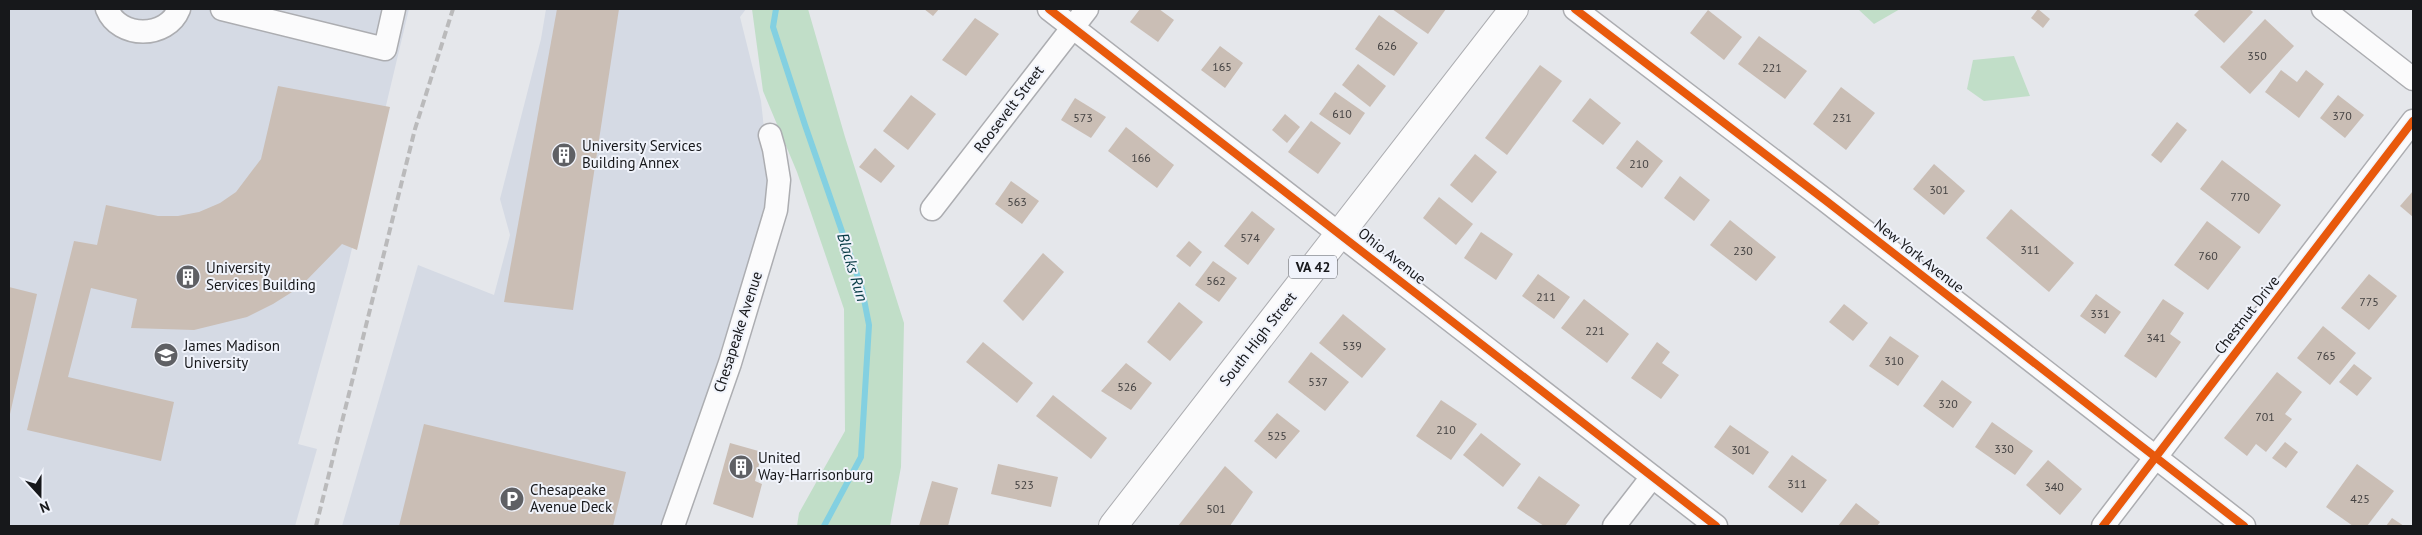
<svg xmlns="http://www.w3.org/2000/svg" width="2422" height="535" viewBox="0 0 2422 535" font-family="'PT Sans',sans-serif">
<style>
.built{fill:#d5dae4}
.green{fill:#c1dec8}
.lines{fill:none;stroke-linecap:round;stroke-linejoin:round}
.stream{stroke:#83d0e1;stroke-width:6}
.building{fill:#cabeb5}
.minor-casing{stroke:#acadb1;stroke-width:25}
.primary-casing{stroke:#acadb1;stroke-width:30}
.minor{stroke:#fbfbfc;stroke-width:22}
.primary{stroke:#fbfbfc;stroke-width:28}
.rail{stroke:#bababb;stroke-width:4;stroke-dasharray:8 4;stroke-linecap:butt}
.cycleway-casing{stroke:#f0f3fb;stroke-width:11}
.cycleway{stroke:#e8590c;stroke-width:8}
.labels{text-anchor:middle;stroke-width:4;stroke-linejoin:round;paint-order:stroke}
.number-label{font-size:12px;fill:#444242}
.shield{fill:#f0f3fb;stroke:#585a5e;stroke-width:1}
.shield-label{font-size:14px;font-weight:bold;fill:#17181b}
.street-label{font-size:15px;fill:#17181b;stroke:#f0f3fb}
.poi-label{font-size:15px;fill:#17181b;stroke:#f0f3fb;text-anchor:start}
.water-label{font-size:16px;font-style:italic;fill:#083c46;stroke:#f0f3fb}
</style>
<rect width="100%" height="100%" fill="#e5e7eb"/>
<g class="built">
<path d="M9,9H409L348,265L298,444L317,449L295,526H9Z"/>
<path d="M546,9H746L740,17L761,101L771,193L665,526H342L418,265L494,295L510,235L500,199L541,39Z"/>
</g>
<g class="green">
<path d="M752,9H808L845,137L904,323L901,467L890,526H797L799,513L845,431L844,309L797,172L763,91Z"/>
<path d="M1858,9H1900L1874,24Z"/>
<path d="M2014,56L2030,96L1984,101L1967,89L1973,60Z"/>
</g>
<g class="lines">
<path class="stream" d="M776,9L773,27L805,125L862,289L869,325L861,457L824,526"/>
</g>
<g class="building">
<path d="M557,9H619L573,310L504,302Z"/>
<path d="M924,9H939L933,16Z"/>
<path d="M1140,9H1159L1174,20L1158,42L1130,22Z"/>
<path d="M1392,9H1446L1428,34Z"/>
<path d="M2038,9L2050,19L2043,28L2031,18Z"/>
<path d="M2200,9H2249L2253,12L2224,43L2194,15Z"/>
<path d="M1708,10L1742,37L1724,60L1690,33Z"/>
<path d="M1379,15L1418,43L1394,76L1355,49Z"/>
<path d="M975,18L999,34L966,76L942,60Z"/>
<path d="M2265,19L2294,46L2250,94L2220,67Z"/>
<path d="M1759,36L1807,71L1785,99L1738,64Z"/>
<path d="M1220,46L1243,63L1225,88L1201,70Z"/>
<path d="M1358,64L1386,86L1370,107L1342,85Z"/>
<path d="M1540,65L1562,81L1507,155L1485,138Z"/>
<path d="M2281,70L2297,82L2306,70L2324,84L2299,118L2265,92Z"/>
<path d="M278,86L390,107L357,250L342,244L300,287L273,304L247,317L194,330L131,328L137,299L91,288L68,377L174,402L161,461L27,430L74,241L97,245L106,205L158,216H178L199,212L220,203L236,192L261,159Z"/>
<path d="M1841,87L1875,113L1846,150L1813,124Z"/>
<path d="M1335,92L1365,113L1350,135L1319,114Z"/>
<path d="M911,95L936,114L908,150L883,131Z"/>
<path d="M2338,95L2364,115L2345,138L2320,118Z"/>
<path d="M1075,98L1106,117L1091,138L1061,120Z"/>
<path d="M1590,98L1621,123L1603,145L1572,121Z"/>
<path d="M1285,114L1300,127L1287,143L1272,130Z"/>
<path d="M1311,121L1341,143L1318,174L1288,152Z"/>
<path d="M2177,122L2187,130L2161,163L2151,155Z"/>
<path d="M1126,127L1174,165L1157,188L1108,151Z"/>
<path d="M1637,140L1663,161L1642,188L1616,168Z"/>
<path d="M875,148L895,166L881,183L859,167Z"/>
<path d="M1475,154L1497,172L1472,203L1450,185Z"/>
<path d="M2222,160L2281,205L2259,234L2200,189Z"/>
<path d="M1934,164L1965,191L1944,215L1913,189Z"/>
<path d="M1680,176L1710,200L1694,221L1664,198Z"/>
<path d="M1011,181L1039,201L1022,224L995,204Z"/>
<path d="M2413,191V217L2400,206Z"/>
<path d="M1439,197L1473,224L1456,245L1423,218Z"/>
<path d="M2011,209L2074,263L2049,292L1986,238Z"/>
<path d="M1252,211L1275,229L1248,265L1224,246Z"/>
<path d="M1730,220L1776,257L1756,281L1710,245Z"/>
<path d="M2207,221L2241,247L2208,290L2174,265Z"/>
<path d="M1481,232L1513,254L1496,280L1464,258Z"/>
<path d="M1189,241L1202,252L1190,267L1176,256Z"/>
<path d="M1043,253L1064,272L1023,321L1003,301Z"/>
<path d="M1213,261L1237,278L1219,302L1195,285Z"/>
<path d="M1538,274L1570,297L1554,319L1522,296Z"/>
<path d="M2369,274L2397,296L2369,330L2341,308Z"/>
<path d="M9,287L37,294L10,414H9Z"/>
<path d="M2096,294L2121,312L2105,334L2080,316Z"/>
<path d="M1584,299L1629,334L1607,363L1561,328Z"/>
<path d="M2163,299L2184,313L2170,334L2181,342L2156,378L2124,356Z"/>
<path d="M1179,302L1203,322L1170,361L1147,342Z"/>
<path d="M1844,304L1868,323L1853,341L1829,322Z"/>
<path d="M1343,314L1386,349L1362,378L1319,343Z"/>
<path d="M2323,326L2356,353L2330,385L2297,358Z"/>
<path d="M1890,336L1919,356L1898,386L1869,366Z"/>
<path d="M983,342L1033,383L1017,403L966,362Z"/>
<path d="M1657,342L1670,352L1662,363L1679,375L1661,399L1631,378Z"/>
<path d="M1311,352L1349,382L1325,411L1288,382Z"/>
<path d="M1126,363L1152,383L1131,410L1101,391Z"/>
<path d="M2354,364L2372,378L2357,396L2339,382Z"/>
<path d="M2277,372L2302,392L2285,414L2292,419L2266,452L2256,444L2247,456L2224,438Z"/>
<path d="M1942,380L1972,402L1953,428L1923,406Z"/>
<path d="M1053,395L1107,438L1091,459L1036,416Z"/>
<path d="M1441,400L1477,424L1451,460L1416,436Z"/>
<path d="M1277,413L1300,431L1276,459L1254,441Z"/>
<path d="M1992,422L2033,451L2015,475L1975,447Z"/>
<path d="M424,424L626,472L613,526H399Z"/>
<path d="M1730,425L1769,452L1753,475L1714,447Z"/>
<path d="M1481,433L1521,464L1503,487L1463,455Z"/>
<path d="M2285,442L2298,452L2286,468L2272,458Z"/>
<path d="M730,443L762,452L755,481L762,484L753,518L713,504Z"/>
<path d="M1792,455L1827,480L1802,513L1768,487Z"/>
<path d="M2048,460L2082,489L2060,515L2026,485Z"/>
<path d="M998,464L1058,477L1051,507L991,494Z"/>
<path d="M2357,464L2394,491L2367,526H2353L2326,507Z"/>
<path d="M1225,466L1253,492L1230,526H1178Z"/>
<path d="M1539,476L1580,505L1565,526H1544L1517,508Z"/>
<path d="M932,481L958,488L948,526H919Z"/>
<path d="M1856,503L1880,522L1877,526H1838Z"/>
<path d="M2392,518L2404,526H2386Z"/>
</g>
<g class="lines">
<defs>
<g id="minor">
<path d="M107,9C119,39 167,39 179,9"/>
<path d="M222,9L385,49L394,9"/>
<path d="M1049,9L1716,526"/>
<path d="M1575,9L1825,200L2244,526"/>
<path d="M2323,9L2413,79"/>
<path d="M932,209L1087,9"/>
<path d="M673,526L730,363L776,210L779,180L774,149L770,135"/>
<path d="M1614,526L1652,477"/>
<path d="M2103,526L2413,121"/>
</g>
<path id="primary" d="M1113,526L1514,9"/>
</defs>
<use href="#minor" class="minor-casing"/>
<use href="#primary" class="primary-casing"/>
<use href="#minor" class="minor"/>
<use href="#primary" class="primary"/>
<path class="rail" d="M316,526L415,129L453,9"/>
<defs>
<g id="cycleway">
<path d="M1049,9L1716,526"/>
<path d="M1575,9L1825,200L2244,526"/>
<path d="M2103,526L2413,121"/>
</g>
</defs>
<use href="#cycleway" class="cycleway-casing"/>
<use href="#cycleway" class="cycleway"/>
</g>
<defs>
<symbol id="building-disc" viewBox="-11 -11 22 22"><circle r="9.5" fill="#5f6064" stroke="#f0f3fb"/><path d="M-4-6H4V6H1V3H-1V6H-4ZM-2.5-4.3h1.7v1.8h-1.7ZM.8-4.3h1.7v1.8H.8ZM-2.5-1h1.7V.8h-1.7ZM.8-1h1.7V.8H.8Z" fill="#fff"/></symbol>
<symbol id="university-disc" viewBox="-11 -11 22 22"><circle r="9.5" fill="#5f6064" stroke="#f0f3fb"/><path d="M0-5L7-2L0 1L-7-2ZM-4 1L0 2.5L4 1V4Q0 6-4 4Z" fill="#fff"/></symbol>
<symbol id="parking-disc" viewBox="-11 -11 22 22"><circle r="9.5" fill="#5f6064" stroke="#f0f3fb"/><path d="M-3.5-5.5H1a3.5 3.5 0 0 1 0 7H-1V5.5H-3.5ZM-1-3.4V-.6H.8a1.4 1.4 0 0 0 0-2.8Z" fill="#fff"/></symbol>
</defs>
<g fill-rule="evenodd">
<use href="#building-disc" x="550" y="141" width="28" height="28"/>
<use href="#building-disc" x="174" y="263" width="28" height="28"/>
<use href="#university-disc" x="152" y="341" width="28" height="28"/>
<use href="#building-disc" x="727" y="453" width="28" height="28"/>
<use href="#parking-disc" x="498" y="485" width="28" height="28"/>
</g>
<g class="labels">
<g class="number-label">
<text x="1387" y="50">626</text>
<text x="2257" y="60">350</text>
<text x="1222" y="71">165</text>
<text x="1772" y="72">221</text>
<text x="1342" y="118">610</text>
<text x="2342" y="120">370</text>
<text x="1083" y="122">573</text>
<text x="1842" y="122">231</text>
<text x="1141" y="162">166</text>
<text x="1639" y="168">210</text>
<text x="1939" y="194">301</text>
<text x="2240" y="201">770</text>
<text x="1017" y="206">563</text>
<text x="1250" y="242">574</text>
<text x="2030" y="254">311</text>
<text x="1743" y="255">230</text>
<text x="2208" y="260">760</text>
<text x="1216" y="285">562</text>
<text x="1546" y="301">211</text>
<text x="2369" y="306">775</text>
<text x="2100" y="318">331</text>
<text x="1595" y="335">221</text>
<text x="2156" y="342">341</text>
<text x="1352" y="350">539</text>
<text x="2326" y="360">765</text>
<text x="1894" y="365">310</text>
<text x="1318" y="386">537</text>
<text x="1127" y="391">526</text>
<text x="1948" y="408">320</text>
<text x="2265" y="421">701</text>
<text x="1446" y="434">210</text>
<text x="1277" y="440">525</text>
<text x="2004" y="453">330</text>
<text x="1741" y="454">301</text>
<text x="1797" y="488">311</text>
<text x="1024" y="489">523</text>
<text x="2054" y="491">340</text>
<text x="2360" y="503">425</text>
<text x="1216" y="513">501</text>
</g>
<rect class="shield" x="1289" y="255.5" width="48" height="23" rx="4"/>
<g class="shield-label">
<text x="1313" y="272">VA 42</text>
</g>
<g class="street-label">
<text transform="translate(1009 109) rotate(-53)" y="5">Roosevelt Street</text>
<text transform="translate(1392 256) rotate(38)" y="5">Ohio Avenue</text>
<text transform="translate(1919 256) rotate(38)" y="5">New York Avenue</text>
<text transform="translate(2247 315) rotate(-52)" y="5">Chestnut Drive</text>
<text transform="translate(738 332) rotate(-72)" y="5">Chesapeake Avenue</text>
<text transform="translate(1258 339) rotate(-52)" y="5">South High Street</text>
</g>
<g class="poi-label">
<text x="582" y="151">University Services<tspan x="582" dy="17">Building Annex</tspan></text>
<text x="206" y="273">University<tspan x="206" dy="17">Services Building</tspan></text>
<text x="184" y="351">James Madison<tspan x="184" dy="17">University</tspan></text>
<text x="758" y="463">United<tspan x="758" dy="17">Way-Harrisonburg</tspan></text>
<text x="530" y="495">Chesapeake<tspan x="530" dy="17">Avenue Deck</tspan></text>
</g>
<g class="water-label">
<text transform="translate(853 267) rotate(73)" y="6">Blacks Run</text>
</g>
</g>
<rect width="2422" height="535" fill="none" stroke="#17181b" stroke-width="20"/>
<g transform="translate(40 495) rotate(159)" stroke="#f0f3fb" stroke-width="4" paint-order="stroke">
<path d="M0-4L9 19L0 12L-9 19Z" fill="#17181b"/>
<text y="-8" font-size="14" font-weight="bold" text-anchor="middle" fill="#17181b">N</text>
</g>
</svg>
